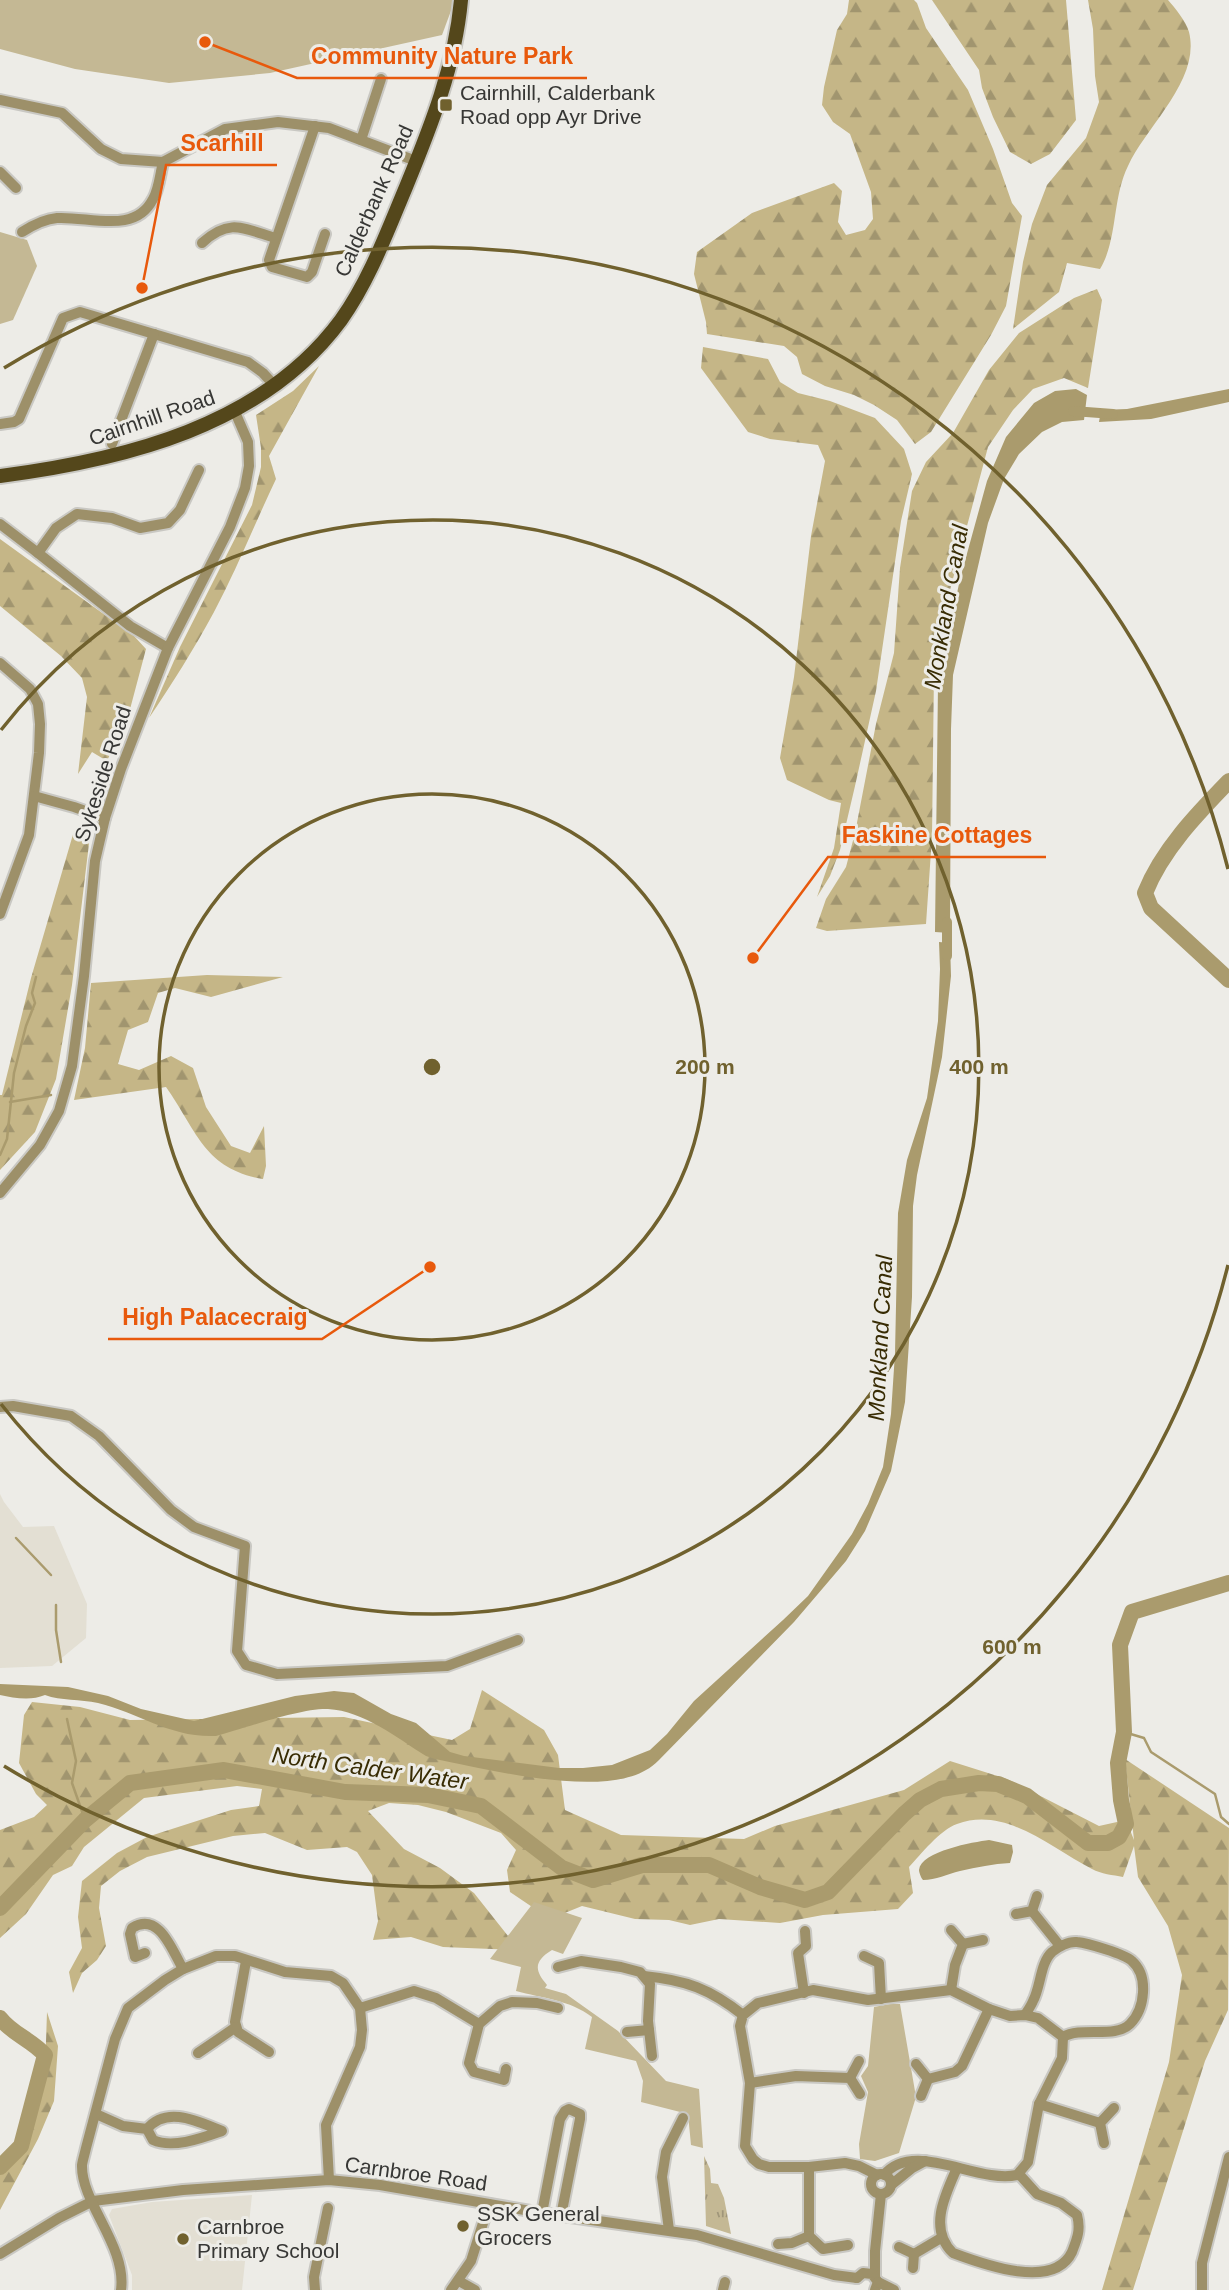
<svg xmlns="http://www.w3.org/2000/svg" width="1229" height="2290" viewBox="0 0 1229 2290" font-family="Helvetica,sans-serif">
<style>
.built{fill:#e3dfd3}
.grass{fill:url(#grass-tufts)}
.forest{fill:url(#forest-firs)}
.park{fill:#c4b894}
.water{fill:#aa9b6d}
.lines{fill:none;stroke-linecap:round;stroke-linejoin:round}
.stream{stroke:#aa9b6d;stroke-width:2.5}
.canal{stroke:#aa9b6d;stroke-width:10}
.river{stroke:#aa9b6d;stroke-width:16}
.minor-casing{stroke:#c9c8c3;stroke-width:14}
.major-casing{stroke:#c9c8c3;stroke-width:18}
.minor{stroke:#9d9069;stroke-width:10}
.major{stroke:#54471b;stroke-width:14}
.ring{fill:none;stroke:#70612e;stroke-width:3.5}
.poi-dot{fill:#70612e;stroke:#edece7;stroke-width:2.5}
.labels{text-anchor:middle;stroke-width:6;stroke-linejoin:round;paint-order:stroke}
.poi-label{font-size:21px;fill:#373735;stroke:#edece7;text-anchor:start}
.street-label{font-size:21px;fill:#373735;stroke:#edece7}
.water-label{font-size:23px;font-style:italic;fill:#382c04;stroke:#edece7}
.centre{fill:#70612e;stroke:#edece7;stroke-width:3.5}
.ring-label{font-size:21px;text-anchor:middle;font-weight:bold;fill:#70612e;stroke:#edece7;stroke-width:6;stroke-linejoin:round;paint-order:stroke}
.leader{fill:none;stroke:#e8590c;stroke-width:2.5}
.callout-dot{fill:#e8590c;stroke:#edece7;stroke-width:2.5}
.callout-label{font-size:23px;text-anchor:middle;font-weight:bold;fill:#e8590c;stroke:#edece7;stroke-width:6;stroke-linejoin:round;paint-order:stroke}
</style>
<defs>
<pattern id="grass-tufts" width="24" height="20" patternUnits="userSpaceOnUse" patternTransform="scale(1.75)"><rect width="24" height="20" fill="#c4b894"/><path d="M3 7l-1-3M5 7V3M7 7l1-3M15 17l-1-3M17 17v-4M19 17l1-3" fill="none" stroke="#a0967a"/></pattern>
<pattern id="forest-firs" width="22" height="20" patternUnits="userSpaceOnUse" patternTransform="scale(1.75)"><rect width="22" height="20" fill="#c5b687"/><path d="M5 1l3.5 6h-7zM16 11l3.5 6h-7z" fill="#a1956f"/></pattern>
</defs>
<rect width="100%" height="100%" fill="#edece7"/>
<g class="built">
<path d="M0,1494L4,1502L23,1527L54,1526L87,1604L86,1638L52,1666L0,1668Z"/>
<path d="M252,2195L242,2290H132V2275L109,2215L112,2209L152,2202Z"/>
</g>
<path class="grass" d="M704,2156L710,2169L711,2183L718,2184L724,2198L731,2234L706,2226Z"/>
<g class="forest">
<path d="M849,0H914L917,3L926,28L968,90L993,149L1012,203L1022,216L1006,306L991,335L931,432L915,444L897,420L874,405L854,395L825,386L802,374L797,357L784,346L707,334L706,322L694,274L697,252L752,213L834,183L842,191L838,222L846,235L865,230L873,219L871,192L850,134L833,122L822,105L824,87L837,30L847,14Z"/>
<path d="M932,0H1066L1076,120L1050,154L1031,164L1010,152L993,117L982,88L979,70Z"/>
<path d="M1088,0H1168C1175,8 1186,21 1189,32C1201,80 1146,126 1128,166C1112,198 1118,239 1100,269L1067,263L1059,292L1013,329L1023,262L1032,224L1047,185L1086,138L1099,102L1095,76L1093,29Z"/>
<path d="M1097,289L1102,300L1088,388L1064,378L1033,389L1013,410L988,447L942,620L934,671L932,837L926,924L827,931L816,928L826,899L846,867L855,833L876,724L894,653L900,568L912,491L926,462L953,433L989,370L1019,333L1074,298Z"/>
<path d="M703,347L768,359L780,382L798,393L830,401L875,418L904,449L912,474L901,521L876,691L855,786L840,850L830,876L817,897L834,848L841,803L829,800L787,780L780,758L794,677L811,536L825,461L818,445L770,439L748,432L701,368Z"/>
<path d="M319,366L269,456L276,479C255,523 237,569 214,612C194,649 172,684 149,718L180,647L252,505L261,467V448L256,415L293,391Z"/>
<path d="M0,539L134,636L146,649L129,713L107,761L92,752L78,774L87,697L82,678L61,656L0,606Z"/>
<path d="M91,827L72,985L56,1079L35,1132L0,1170V1095H2L31,978L74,831Z"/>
<path d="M207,975L283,977L211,997L175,988L158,993L148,1022L128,1030L118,1064L139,1070L171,1056L193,1068L206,1107L231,1146L250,1153L264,1126L266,1166L263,1179C204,1169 197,1131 166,1087L74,1100L85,1048L91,983Z"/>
<path d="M482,1690L544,1730L558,1755L565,1810L621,1835L744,1839L775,1826L904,1790L950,1761L1007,1779L1099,1826L1126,1820L1134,1840L1125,1759L1229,1828L1228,2010L1205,2061L1133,2290H1102L1169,2062L1182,1975L1168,1926L1138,1877L1134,1846L1123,1877C1113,1875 1101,1874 1092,1869C1051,1848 1006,1806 957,1824C940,1830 921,1854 909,1867L913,1893L898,1909L823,1915L780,1923L719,1919L690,1925L669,1920L635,1919L582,1906L550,1919L510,1892L507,1870L516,1850L501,1833L446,1812L418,1805L389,1803L368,1811L404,1849L440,1868L474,1893L519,1950L443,1947L411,1937L373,1940L378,1921L372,1875L357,1852L347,1847L307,1850L265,1833L233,1836L147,1857L120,1871L101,1886L99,1908L106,1946L97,1960L82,1973L73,1993L69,1972L82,1948L78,1917L82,1881L117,1853L147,1837L231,1810L259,1806L262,1789L237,1786L144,1798L84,1847L72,1866L53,1875L26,1914L0,1938V1830L34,1817L47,1805L36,1794L19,1763L24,1715L32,1702L80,1707L130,1720L344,1717L452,1740L470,1729Z"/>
<path d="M47,2012L58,2046L54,2101L38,2139L0,2210V2174L14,2160L35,2106L45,2071Z"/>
</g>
<g class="park">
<path d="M0,0H455L442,35L270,73L169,83L75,69L0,49Z"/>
<path d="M0,232L27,240L37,266L13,320L0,324Z"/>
<path d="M534,1902L582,1918L563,1954L552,1950C534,1961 534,1970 547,1985L545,1988L566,1994L618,2031L666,2081L699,2089L703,2148L691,2145L688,2114L641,2102L643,2081L636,2061L585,2049L592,2017C570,2000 542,1998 516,1991L521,1967L490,1959Z"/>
<path d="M890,2004H900L916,2097L899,2153L875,2161L860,2159L859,2144L868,2092L861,2076L868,2066L874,2007Z"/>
</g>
<g class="water">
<path d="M1076,389L1087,395L1084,420L1062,422L1042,432L1019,454L1004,479L988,523L953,675L951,729L950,933L935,932L938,684L960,579L987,481L1006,437L1034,403L1055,391Z"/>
<path d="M1229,389V402L1151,419L1099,422L1101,410L1127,409Z"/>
<path d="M939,942L950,943L951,976L942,1057L917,1175L913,1206L912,1297L905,1402L891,1471L865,1531L846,1561L794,1622L659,1760C655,1764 650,1768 646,1770C599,1798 487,1769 435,1759L426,1756C397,1738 364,1711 328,1709C300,1708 246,1728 216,1736C170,1738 140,1713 98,1703C80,1699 61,1701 45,1695C31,1701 14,1698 0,1695V1684L68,1687L108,1696L141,1709L194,1721L295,1696L334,1691L354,1693L391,1714L416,1723L450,1752L464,1756L559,1768H583L612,1765L650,1750L667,1734L694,1701L783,1620L808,1596L852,1534L868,1504L883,1467L891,1414L895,1353L898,1213L907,1160L927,1098L938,1021L940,969Z"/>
<path d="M989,1840L1012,1845L1013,1852L1010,1863C993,1864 977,1867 960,1871C947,1874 936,1880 923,1880C921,1878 919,1872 919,1870C921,1851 974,1842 989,1840Z"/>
</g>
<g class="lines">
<g class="stream">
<path d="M10,1102L51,1095"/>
<path d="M0,1155L7,1139L14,1073L26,1026L35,1003L32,993L36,977"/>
<path d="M16,1538L51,1575"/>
<path d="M56,1605V1630L61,1662"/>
<path d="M67,1719L76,1761L72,1783L85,1820"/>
<path d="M1124,1732L1144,1738L1151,1752L1215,1794L1221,1817L1229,1824"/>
</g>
<g class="canal">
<path d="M1073,411L1113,414"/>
<path d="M947,956V922"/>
</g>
<g class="river">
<path d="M1229,781C1197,814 1162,850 1145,893L1151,908L1229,980"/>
<path d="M0,1908L85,1820L130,1783L224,1770L345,1792L428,1795L481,1806L562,1868L593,1880L642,1865H709L760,1887L805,1900L828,1892L904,1814L920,1800L941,1789L979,1783L998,1784L1027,1796L1088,1843H1108L1119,1837L1126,1824L1121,1800L1118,1763L1124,1732L1120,1645L1132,1612L1229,1583"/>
<path d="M0,2018C12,2034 32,2040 45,2055L21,2146L0,2167"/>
</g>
<defs>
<g id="minor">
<path d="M0,100L62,113L101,149L121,159L163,162L225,129L278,122L329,128L416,161"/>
<path d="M315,126L269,260L272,267L307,277L312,272L325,234"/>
<path d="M361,140L381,79"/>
<path d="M0,172L16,188"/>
<path d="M22,232C33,225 44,219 57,218C89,216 135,235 153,199C159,189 160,174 163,162"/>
<path d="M202,243C229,218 243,228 275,238"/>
<path d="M0,424L14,422L19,419L63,318L80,312L248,362L263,373L275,386"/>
<path d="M112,444L154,334"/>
<path d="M0,524L38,553"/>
<path d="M168,648L130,626L38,553L56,528L77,514L112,518L140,528L168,523L180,510L199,470"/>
<path d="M0,663L30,689L38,704L40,724L39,753L29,835L0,914"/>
<path d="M34,796L74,807L105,818"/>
<path d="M0,1193L40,1145L59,1111L72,1066L84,976L95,861L105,818L121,769L168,648L230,527L245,488L249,466L248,442L235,412"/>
<path d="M0,1407L13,1406L71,1416L99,1436L171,1510L194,1527L245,1546L237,1651L246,1665L277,1674L447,1666L518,1640"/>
<path d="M1032,1911L1060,1946"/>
<path d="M1016,1914L1032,1911L1037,1896"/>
<path d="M951,1930L963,1944L955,1965L951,1990"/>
<path d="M963,1944L983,1940"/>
<path d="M145,1953L135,1957L130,1934L132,1928C159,1911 172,1950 183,1969"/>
<path d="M864,1956L879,1963L881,1999"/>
<path d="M246,1961L235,2022L238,2032L269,2052"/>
<path d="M558,1967L581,1961L621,1967L640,1972L650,1984L648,2021L652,2056"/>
<path d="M644,1976C686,1980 710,1989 743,2015"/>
<path d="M804,1993L798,1953L806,1946L805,1931"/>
<path d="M360,2008L414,1991L436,1998L479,2024"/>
<path d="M1025,2015C1028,2010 1031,2006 1033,2001C1041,1986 1040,1963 1052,1952C1058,1947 1069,1941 1077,1942C1087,1943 1125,1954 1132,1961C1149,1976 1145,2009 1130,2024C1115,2039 1082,2026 1063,2037"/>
<path d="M627,2032L649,2030"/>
<path d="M198,2053L236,2027"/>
<path d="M916,2064L928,2079L921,2096"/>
<path d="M506,2069L504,2080L474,2072L469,2063L479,2024L500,2006L512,2002L537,2003L558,2008"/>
<path d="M850,2078L859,2061"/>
<path d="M928,2079L955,2072L962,2066L989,2009"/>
<path d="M750,2083L796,2076L850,2078L860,2094"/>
<path d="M1039,2104L1100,2123"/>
<path d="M96,2114L123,2126L147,2129C167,2105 199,2122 222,2131C202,2138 173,2149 153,2140L147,2129"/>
<path d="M1104,2143L1100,2123L1114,2108"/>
<path d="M809,2167V2236"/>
<path d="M957,2168C945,2195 928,2229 953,2253C985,2265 1054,2290 1072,2252C1077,2239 1081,2230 1077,2215L1061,2203L1037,2194L1019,2174"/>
<circle cx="881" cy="2184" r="10"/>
<path d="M877,2175L859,2166L845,2163L809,2167H769L759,2164L753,2159L745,2146L750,2083L740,2026L743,2015L758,2003L813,1990L868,2000L951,1990L989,2009L1010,2016L1025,2015L1038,2018L1063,2037L1062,2058L1039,2104L1028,2162L1017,2175C977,2184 914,2139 884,2175"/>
<path d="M891,2185L912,2168L925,2161"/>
<path d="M542,2213L560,2119L565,2111L569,2109L580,2114V2119L561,2216"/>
<path d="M669,2230L662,2177L666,2152L683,2118"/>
<path d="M778,2244L792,2243L809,2236L823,2249L848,2245"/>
<path d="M899,2247L914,2254"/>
<path d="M0,2254L59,2218L93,2201L183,2190L329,2180L380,2185L542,2213L697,2235L834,2275L857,2278"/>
<path d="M913,2268L914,2254L941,2238"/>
<path d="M875,2276V2251L881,2194"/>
<path d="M857,2278L863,2273L872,2274L878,2282L875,2290"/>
<path d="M459,2281L475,2290"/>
<path d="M878,2282L894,2290"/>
<path d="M121,2290C127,2246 81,2203 82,2165C83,2159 85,2153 86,2148L115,2039L128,2008L165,1980L183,1969L216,1956H235L285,1972L331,1976L343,1983L360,2008L362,2030L360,2047L326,2125L329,2180"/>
<path d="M315,2290L314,2277L328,2208"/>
<path d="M451,2290L471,2261L489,2204"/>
<path d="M723,2290L725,2282"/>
<path d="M1202,2290V2263L1229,2157"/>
</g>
<path id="major" d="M0,476C124,460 263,426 341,320C370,279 387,232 406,187C431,126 455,66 461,0"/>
</defs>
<use href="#minor" class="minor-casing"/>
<use href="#major" class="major-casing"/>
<use href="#minor" class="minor"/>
<use href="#major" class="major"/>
</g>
<g class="ring">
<circle cx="432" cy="1067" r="273"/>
<path d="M1 730A547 547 0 1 1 1 1404"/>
<path d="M1228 1265A820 820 0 0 1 4 1766M4 368A820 820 0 0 1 1228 869"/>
</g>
<g class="poi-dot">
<rect x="439" y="98" width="14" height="14" rx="3.5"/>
<circle cx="463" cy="2226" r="7"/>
<circle cx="183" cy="2239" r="7"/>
</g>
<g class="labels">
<g class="poi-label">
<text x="460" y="100">Cairnhill, Calderbank<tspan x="460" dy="24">Road opp Ayr Drive</tspan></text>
<text x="477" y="2221">SSK General<tspan x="477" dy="24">Grocers</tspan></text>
<text x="197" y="2234">Carnbroe<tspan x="197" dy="24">Primary School</tspan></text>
</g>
<g class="street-label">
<text transform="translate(374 201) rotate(-66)" y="7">Calderbank Road</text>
<text transform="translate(152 418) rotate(-19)" y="7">Cairnhill Road</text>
<text transform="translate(103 774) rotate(-72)" y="7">Sykeside Road</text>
<text transform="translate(416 2174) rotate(8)" y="7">Carnbroe Road</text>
</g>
<g class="water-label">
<text transform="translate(946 607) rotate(-80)" y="8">Monkland Canal</text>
<text transform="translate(880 1338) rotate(-87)" y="8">Monkland Canal</text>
<text transform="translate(370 1768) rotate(8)" y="8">North Calder Water</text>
</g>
</g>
<circle cx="432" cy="1067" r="10" class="centre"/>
<g class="ring-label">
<text x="705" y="1074">200 m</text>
<text x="979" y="1074">400 m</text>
<text x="1012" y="1654">600 m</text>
</g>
<path class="leader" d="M205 42L297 78H587M142 288L166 165H277M753 958L828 857H1046M430 1267L322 1339H108"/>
<g class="callout-dot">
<circle cx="205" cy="42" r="7"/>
<circle cx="142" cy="288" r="7"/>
<circle cx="753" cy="958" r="7"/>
<circle cx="430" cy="1267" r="7"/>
</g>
<g class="callout-label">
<text x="442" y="64">Community Nature Park</text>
<text x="222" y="151">Scarhill</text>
<text x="937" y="843">Faskine Cottages</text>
<text x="215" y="1325">High Palacecraig</text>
</g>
</svg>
